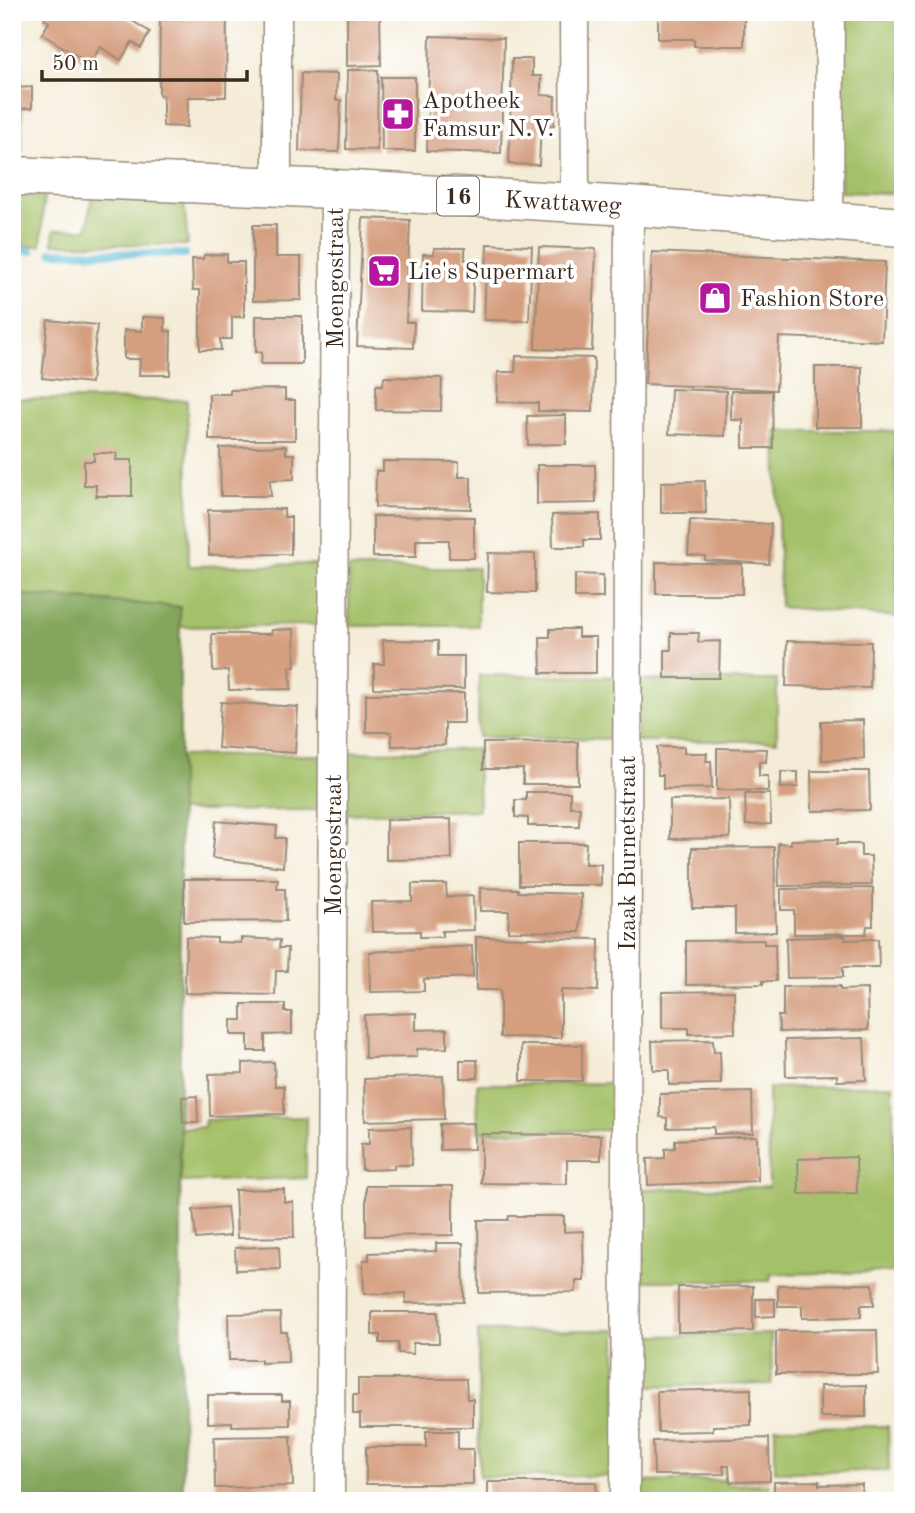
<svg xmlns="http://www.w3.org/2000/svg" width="915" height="1513" viewBox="0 0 915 1513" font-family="'Old Standard TT',serif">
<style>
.green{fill:#a4c067;stroke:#707542;stroke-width:2}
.forest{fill:#83a65c;stroke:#5f683d;stroke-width:2}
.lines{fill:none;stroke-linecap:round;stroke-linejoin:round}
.stream{stroke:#56b8d5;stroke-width:8}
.building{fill:#d59e7f}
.minor-casing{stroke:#988b7a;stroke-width:31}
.primary-casing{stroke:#988b7a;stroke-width:41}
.minor{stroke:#fff;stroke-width:28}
.primary{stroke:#fff;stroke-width:38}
.labels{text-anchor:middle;stroke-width:7;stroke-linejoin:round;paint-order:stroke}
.shield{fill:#fff;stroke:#766a62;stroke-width:2}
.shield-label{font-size:23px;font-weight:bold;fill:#3b2a1e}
.poi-label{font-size:24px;fill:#3b2a1e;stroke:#fff;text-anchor:start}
.street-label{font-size:24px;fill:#3b2a1e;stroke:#fff}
</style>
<rect width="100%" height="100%" fill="#fff"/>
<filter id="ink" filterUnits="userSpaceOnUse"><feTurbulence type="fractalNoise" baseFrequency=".0143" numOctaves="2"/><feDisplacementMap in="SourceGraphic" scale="14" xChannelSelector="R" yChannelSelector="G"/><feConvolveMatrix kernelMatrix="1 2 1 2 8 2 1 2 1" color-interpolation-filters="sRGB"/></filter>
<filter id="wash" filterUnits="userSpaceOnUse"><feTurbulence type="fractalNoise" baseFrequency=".00686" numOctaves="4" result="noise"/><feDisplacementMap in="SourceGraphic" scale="28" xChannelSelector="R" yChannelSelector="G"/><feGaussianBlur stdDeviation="1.57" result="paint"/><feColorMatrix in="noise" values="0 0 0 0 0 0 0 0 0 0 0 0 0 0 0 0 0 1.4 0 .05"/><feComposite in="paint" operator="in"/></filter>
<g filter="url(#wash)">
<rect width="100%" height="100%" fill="#f4ecd7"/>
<g class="green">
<path d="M12,12H20L22,151L12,150Z"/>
<path d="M841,12H903V194L841,192Z"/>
<path d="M12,191L44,192L41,246L12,245Z"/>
<path d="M92,194L184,201L188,245L53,244L54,230L87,229Z"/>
<path d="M12,399L187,400L189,566L320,564V625L180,627L179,607L12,594Z"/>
<path d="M776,431H895L897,617L780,607Z"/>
<rect x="349" y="568" width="129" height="58"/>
<path d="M479,675L621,677L620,739L478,737Z"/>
<path d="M637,680H777V741H636Z"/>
<path d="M477,749L479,810L342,814L340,753Z"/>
<path d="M322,755L323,810L180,811V756Z"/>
<path d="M619,1083V1130L478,1132L477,1084Z"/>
<path d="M893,1085L894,1272L771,1274L770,1281H643L641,1189L769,1187L768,1088Z"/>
<path d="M306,1117V1178L181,1182L180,1128L204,1127L205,1120Z"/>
<path d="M616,1330L617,1476L479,1477L478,1331Z"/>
<path d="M771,1334L772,1384L648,1386V1336Z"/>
<path d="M888,1426L889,1471L775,1472V1427Z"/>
<path d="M726,1480L727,1485L769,1484V1501H639V1482Z"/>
</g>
<path class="forest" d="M12,594L180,607V1128L183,1501H12Z"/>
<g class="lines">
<g class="stream">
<path d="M12,250L31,251"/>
<path d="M52,252L185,254"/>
</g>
</g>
<g id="blocks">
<g class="building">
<path d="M48,12H118L150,32L141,48L132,42L121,60L100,47L90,64L42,34L49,22L44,19Z"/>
<path d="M160,12H227L226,97H188L187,127L163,126V96L159,95Z"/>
<path d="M347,12H380L381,65L347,66Z"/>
<path d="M658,12H744V46H694V39H658Z"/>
<path d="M430,36L504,38L501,153L427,151Z"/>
<path d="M512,59H532V76H541V95L555,96L554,125L541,124L539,165L509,164Z"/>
<path d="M348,70H378L377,150L346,149Z"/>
<path d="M301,73L337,74L336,100H341L339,152L299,151Z"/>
<path d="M381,77H415V151H382Z"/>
<path d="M32,87V108L14,109V88Z"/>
<path d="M363,218L410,220L406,322H414L413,348L357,346Z"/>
<path d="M253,225H276V257H301V300L253,301Z"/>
<path d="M487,244L532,246L529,321L484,320Z"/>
<path d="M539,247L596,249L592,351L535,349Z"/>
<path d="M434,248H465V260H474L472,312L422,311L423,254H434Z"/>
<path d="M652,252L885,262L882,341L779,337L776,390L645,384Z"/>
<path d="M227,254V262H244V317H232V339H220L221,350H200V290H193L192,259H203L204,255Z"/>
<path d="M256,316H302V364H261L262,352H256Z"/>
<path d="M142,317L165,318V331H171L170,375H139L140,359H124V330L142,331Z"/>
<path d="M48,320L97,325L91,383L42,378Z"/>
<path d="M516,356L594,358L593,412L538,411V403L497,402L498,372H515Z"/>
<rect x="815" y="367" width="47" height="60"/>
<path d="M384,377L442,378L441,411L376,410V385H383Z"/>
<path d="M285,389V400H295V440H209V394H230V390Z"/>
<path d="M671,389L726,391L725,436L669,434Z"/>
<path d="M731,391H772L773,448H743V420H731Z"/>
<path d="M566,415V444L528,445L527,416Z"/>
<path d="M286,446V454H294V479L270,480L271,496H221L220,448Z"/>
<path d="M94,453H117L116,460H132V496H96V485H84V461H94Z"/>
<path d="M383,461L459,462V477H471V509L375,507L376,471H383Z"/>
<path d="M537,465H595L596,503L537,504Z"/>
<path d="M705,481L706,513H661V482Z"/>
<path d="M284,509V517H291V554L209,555L208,510Z"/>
<path d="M600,514V540H584V547H553L552,515Z"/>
<path d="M373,516L474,517V558H449V540H416V557H373Z"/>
<path d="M690,520L771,524L769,564L705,560V556L688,555Z"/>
<path d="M488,553L535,554V593L487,592Z"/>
<path d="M656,562L742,564V594H656Z"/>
<path d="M575,574L603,575V598H575Z"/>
<path d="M294,629L295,667H290L291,689L229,690L228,670L213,671L212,634H271L272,630Z"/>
<path d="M550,629H578V637H596V673H541L540,637H550Z"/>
<path d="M671,633H699L698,642L720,641L719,678H665V650H671Z"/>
<path d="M383,640L438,641V656H464V689L374,688V664H384Z"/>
<path d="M787,641L871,642L870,688L786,686Z"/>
<path d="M464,693V723H445V745L392,746L391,732H366V694Z"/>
<path d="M221,702L298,707L295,753L218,748Z"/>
<path d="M863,720L864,759L822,760L821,721Z"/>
<path d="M578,742V784H523V769H483V743Z"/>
<path d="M657,747H684V753H707L706,761H711L712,788L663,789V775H658Z"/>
<path d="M717,748L767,749L766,762L759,761V776H768V791L717,790Z"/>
<path d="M811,771H869L870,810L812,811Z"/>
<path d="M781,772H798V787L781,788Z"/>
<path d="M526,792H570V807H580L579,826H528V818L515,817V800H526Z"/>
<path d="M745,794H770L771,824L746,825Z"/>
<path d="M729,799L730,838L670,839V800Z"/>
<path d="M451,819L452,859L386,860V820Z"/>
<path d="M216,821L277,826L276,838H285L283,867L212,858Z"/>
<path d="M838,839L837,844H861V856H871L872,885L779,886L778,843L791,844V840Z"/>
<path d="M519,843H586L585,864H601V885H519Z"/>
<path d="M774,847L776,932L735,933V908H692V848Z"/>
<path d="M184,879H278L277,889H285L286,921L184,922Z"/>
<path d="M412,884H446L447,897L473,896L474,930L442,931V937H420V931L372,932L371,902L412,901Z"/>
<path d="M480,888L518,889V892L581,894L580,932L508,931L509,911H480Z"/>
<path d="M873,888V926H867L866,934H794V910H781V889Z"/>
<path d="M845,936V940L878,939L879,967H843V977L787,978L786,938Z"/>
<path d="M186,937L217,938V942L241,943V938L280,940L279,948H288L287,971H276L275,995L185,993Z"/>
<path d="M476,937L599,939L598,991L561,990V1038L500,1037V990H476Z"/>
<path d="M764,940V944H775L776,981H763V984L686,985V941Z"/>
<path d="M472,946L473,977L424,979V991L370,992L369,952Z"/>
<path d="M840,986V990L867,989L868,1030L779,1032L778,1016H783V987Z"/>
<path d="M734,991L735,1033L689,1034V1028H662V992Z"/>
<path d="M242,1004H285V1012H292V1034L265,1035V1051H248V1035H231V1020H242Z"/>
<path d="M416,1013V1030L447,1029V1048L417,1049V1057L365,1058L364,1015Z"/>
<path d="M864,1038L866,1080L837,1081V1075L786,1076L785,1040Z"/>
<path d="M713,1040L714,1052L720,1051L721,1084L669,1085V1070H653L652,1041Z"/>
<rect x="521" y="1045" width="61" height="36"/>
<path d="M460,1060H477L478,1078H460Z"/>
<path d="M274,1062L275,1086H284V1114L210,1116L209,1074L243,1073V1063Z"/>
<path d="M443,1076L444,1119L365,1121L364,1079Z"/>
<path d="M752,1092L753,1133L714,1134V1127L667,1128V1118L660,1117V1094Z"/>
<path d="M197,1096L198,1123H183L182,1097Z"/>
<path d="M474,1123V1149L440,1150V1124Z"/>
<path d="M411,1127L412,1165H394V1169L362,1170L361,1144H369V1128Z"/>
<path d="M481,1134L601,1135V1160H567V1184L481,1183Z"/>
<path d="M757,1136L758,1181L648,1185L647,1159L665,1158V1149L675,1148V1140Z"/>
<path d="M856,1157L857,1193L799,1194L798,1159Z"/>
<path d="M366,1186H453V1235L366,1236Z"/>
<path d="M284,1189V1202H293L294,1237L237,1238L235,1190Z"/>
<path d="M227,1207L230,1236L196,1239L193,1210Z"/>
<path d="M509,1216H564V1232L583,1231L584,1281H576V1292L479,1293L478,1220H508Z"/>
<path d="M436,1243H463L464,1302L406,1303V1293L364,1294L363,1260H369V1253L436,1251Z"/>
<path d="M279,1246L280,1269L236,1270L235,1248Z"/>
<path d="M873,1284L874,1305H861V1317L802,1318V1306H778V1285Z"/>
<path d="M753,1286V1331L678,1332V1287Z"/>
<path d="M756,1299H775V1316L756,1317Z"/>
<path d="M372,1312H438L439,1343H413V1354L398,1353V1343H380V1335H372Z"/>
<path d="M280,1313L281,1332H287L288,1362L261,1363V1360H229L228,1314Z"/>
<path d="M877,1330L878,1374H776V1331Z"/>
<path d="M358,1379H466L467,1399H473V1427H360V1414H353V1395H358Z"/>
<path d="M866,1385V1417H820V1386Z"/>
<path d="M751,1389V1425L713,1426V1431L658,1432L657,1391Z"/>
<path d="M208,1395H282V1401H290V1425L232,1426V1422L208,1423Z"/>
<path d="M426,1431H458V1449H473V1484H366V1447H426Z"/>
<path d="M291,1436L293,1486L215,1488L214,1437Z"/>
<path d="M769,1438L770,1481L730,1482L729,1466H723L724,1474L654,1475L653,1441Z"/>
<path d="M819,1481V1485L862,1484V1494H868V1501H774V1482Z"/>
<path d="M488,1482H596L597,1501H488Z"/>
</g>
</g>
</g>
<g filter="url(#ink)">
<use href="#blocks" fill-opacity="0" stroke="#988b7a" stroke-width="2"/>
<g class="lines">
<defs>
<g id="minor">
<path d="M277,12V187"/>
<path d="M574,12L575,203"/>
<path d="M829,222L830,12"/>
<path d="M330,1501L335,189"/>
<path d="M625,1501L629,206"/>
</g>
<path id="primary" d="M12,176L335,189L629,206L903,227"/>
</defs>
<use href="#minor" class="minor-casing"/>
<use href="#primary" class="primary-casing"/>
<use href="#minor" class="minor"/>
<use href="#primary" class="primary"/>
</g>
</g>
<defs>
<symbol id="pharmacy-square" viewBox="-11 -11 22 22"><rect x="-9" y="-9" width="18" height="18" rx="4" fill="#b5179e" stroke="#fff"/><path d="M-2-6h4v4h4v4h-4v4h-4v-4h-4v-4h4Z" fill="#fff"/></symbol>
<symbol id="supermarket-square" viewBox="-11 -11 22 22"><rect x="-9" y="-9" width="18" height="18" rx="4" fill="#b5179e" stroke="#fff"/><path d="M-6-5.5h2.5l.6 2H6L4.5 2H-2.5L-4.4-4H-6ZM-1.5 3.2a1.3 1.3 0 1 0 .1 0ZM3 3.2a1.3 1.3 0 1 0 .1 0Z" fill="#fff"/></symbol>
<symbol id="shop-square" viewBox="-11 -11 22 22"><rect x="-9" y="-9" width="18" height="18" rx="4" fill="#b5179e" stroke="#fff"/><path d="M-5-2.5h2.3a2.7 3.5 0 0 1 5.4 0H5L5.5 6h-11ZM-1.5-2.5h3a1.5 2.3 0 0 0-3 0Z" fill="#fff"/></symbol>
</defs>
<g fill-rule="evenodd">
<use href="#pharmacy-square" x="379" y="95" width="38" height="38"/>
<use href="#supermarket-square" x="365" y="252" width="38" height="38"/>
<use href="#shop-square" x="696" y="279" width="38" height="38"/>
</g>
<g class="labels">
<rect class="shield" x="437" y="176.5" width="42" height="39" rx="5"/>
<g class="shield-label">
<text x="458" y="204">16</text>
</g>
<g class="poi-label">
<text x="422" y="108">Apotheek<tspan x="422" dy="28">Famsur N.V.</tspan></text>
<text x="408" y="279">Lie's Supermart</text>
<text x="740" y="306">Fashion Store</text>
</g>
<g class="street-label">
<text transform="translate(563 202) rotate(3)" y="8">Kwattaweg</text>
<text transform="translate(335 278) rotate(-90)" y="8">Moengostraat</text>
<text transform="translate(333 845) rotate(-90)" y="8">Moengostraat</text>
<text transform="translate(627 853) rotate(-90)" y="8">Izaak Burnetstraat</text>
</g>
</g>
<rect width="915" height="1513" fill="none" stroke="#fff" stroke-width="42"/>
<path d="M42 70v10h205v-10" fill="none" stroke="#3b2a1e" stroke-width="3.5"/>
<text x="52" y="70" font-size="21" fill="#3b2a1e" stroke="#ffffff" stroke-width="5" paint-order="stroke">50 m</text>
</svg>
